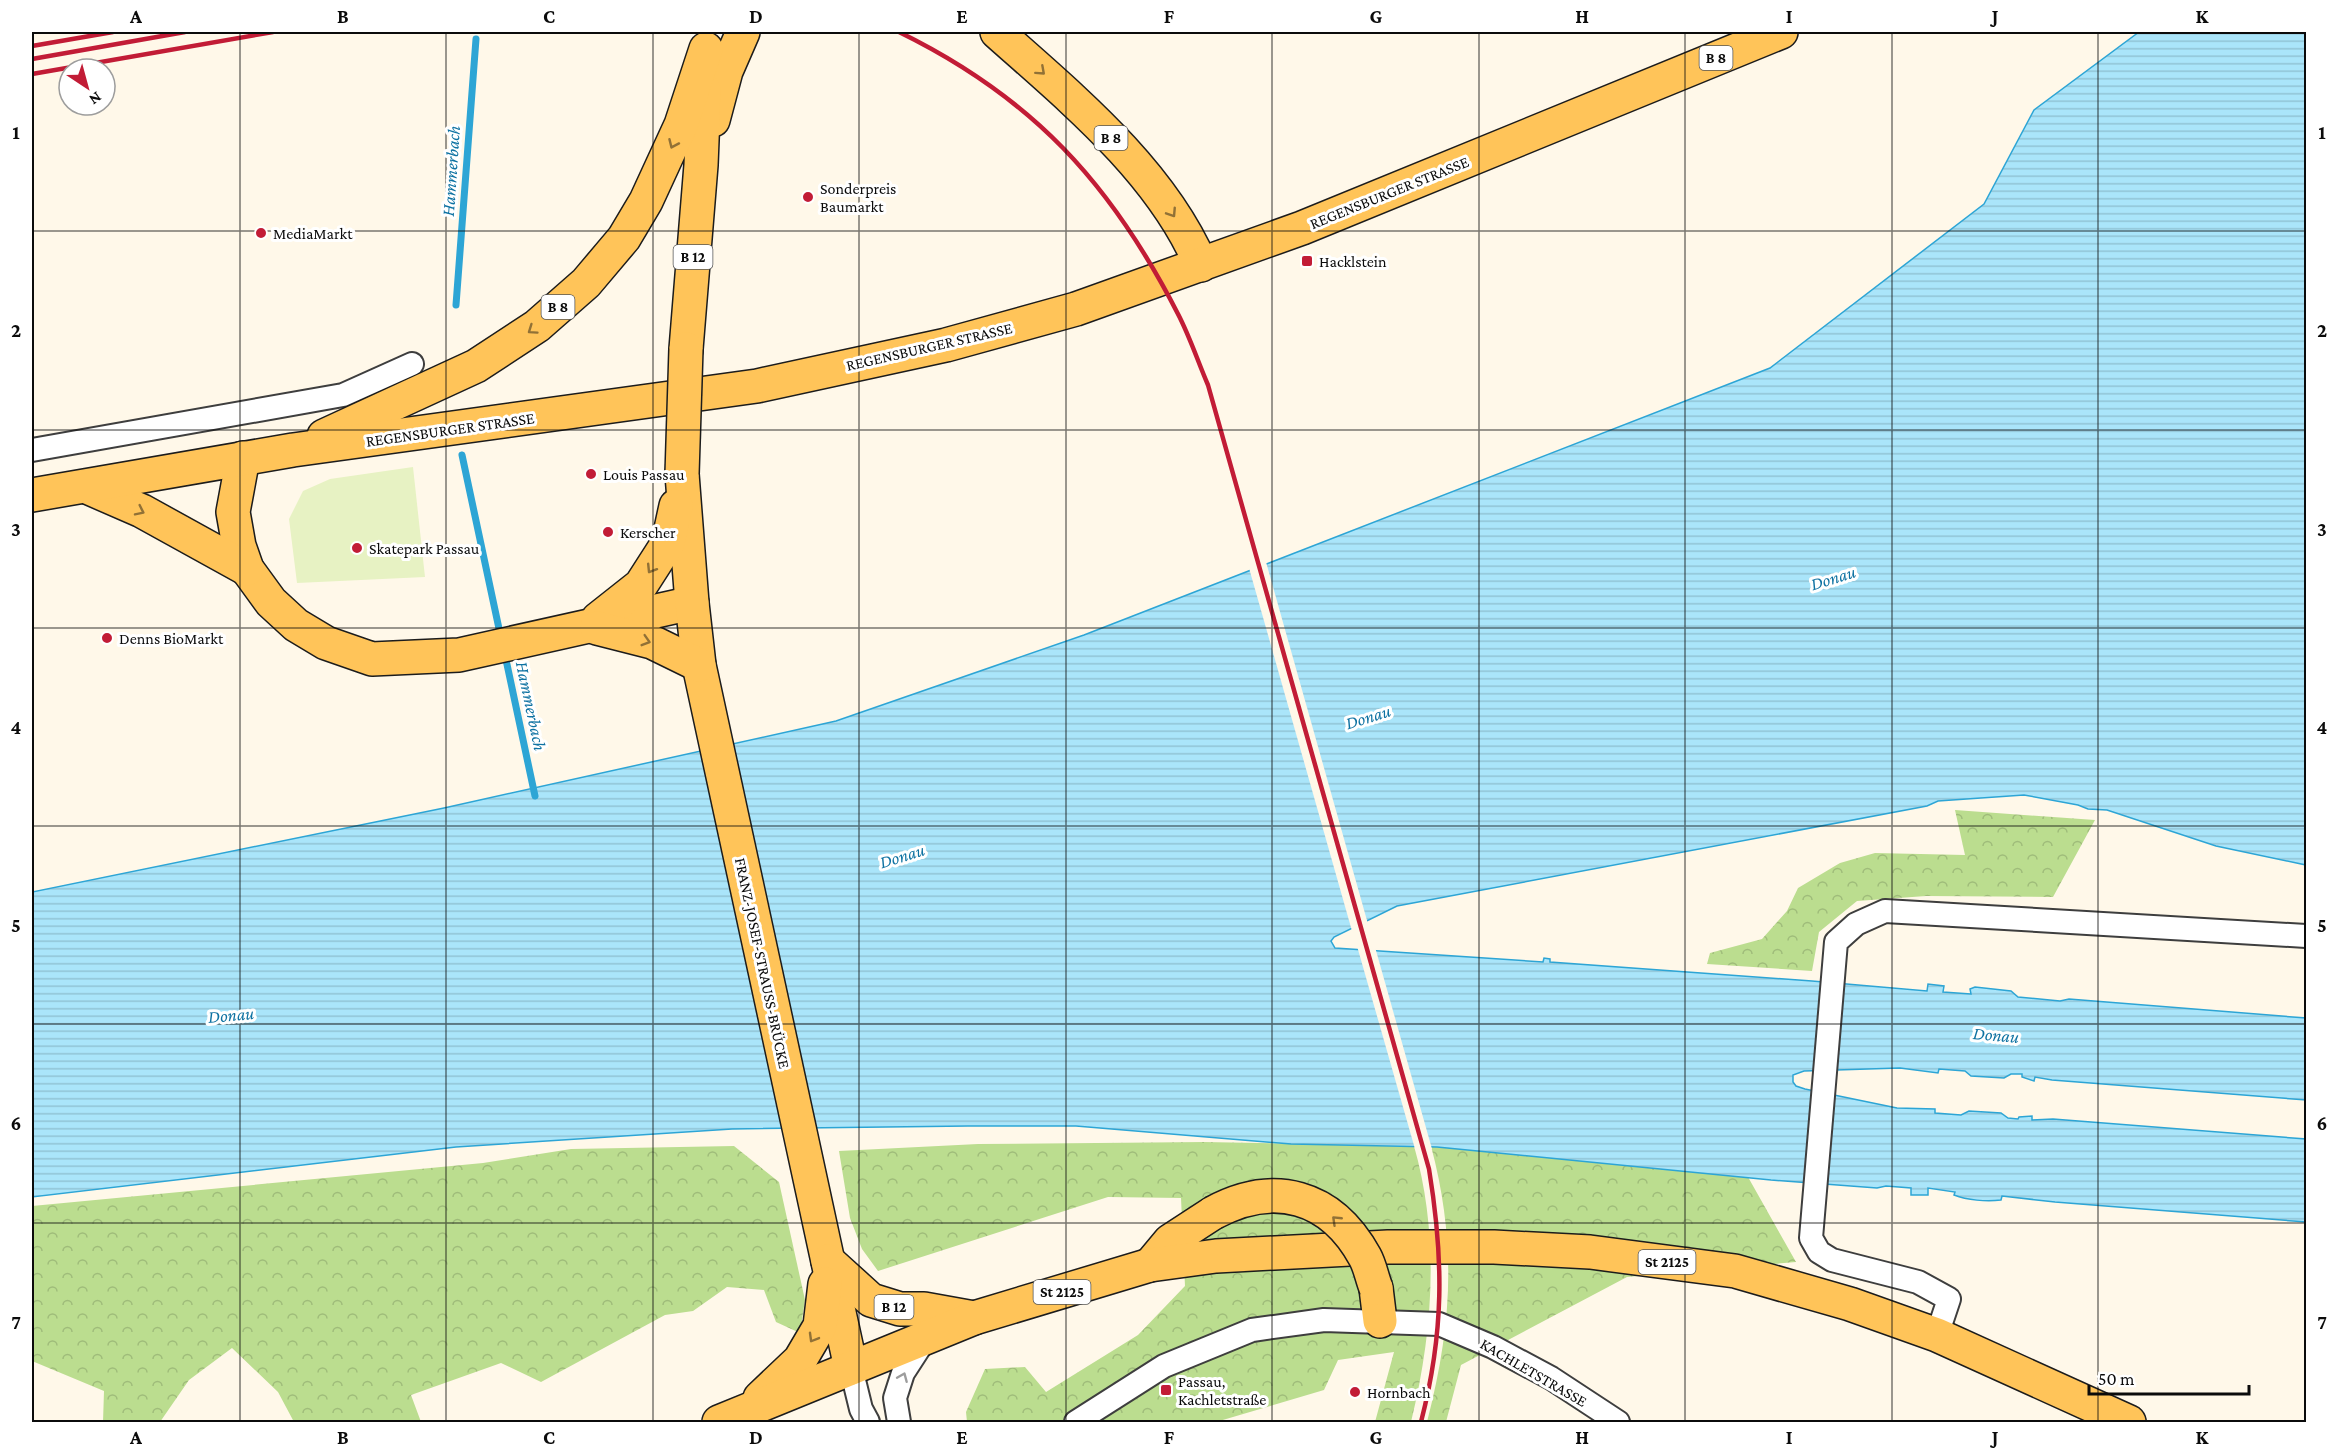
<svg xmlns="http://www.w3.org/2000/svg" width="2338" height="1454" viewBox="0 0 2338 1454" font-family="'Crimson Pro',serif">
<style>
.forest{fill:url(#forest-crowns)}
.pitch{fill:#e7f2c3}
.water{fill:url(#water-rules);stroke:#2da5d5;stroke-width:1.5}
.pier{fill:#fff8e9}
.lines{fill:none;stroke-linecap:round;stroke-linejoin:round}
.stream{stroke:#2da5d5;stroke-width:7}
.street-casing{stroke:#3e3e3e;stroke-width:26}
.primary-casing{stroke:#1c1c1c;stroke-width:36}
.street{stroke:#fff;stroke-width:22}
.primary{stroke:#ffc459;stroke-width:33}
.rail{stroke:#c21c36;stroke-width:4.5}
.primary-bridge-casing{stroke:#1c1c1c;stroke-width:36;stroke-linecap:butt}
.primary-bridge{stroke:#ffc459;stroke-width:33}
.oneway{stroke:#917136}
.oneway2{stroke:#9d9d9d}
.grid{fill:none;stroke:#0b0b0b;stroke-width:1.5;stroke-opacity:0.55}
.poi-dot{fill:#c21c36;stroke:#fff;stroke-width:2}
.labels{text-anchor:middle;stroke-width:6;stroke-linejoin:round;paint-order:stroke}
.shield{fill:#fff;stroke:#545454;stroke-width:1.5}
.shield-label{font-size:15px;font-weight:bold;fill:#0b0b0b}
.poi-label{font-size:16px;fill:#0b0b0b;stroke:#fff;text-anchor:start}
.street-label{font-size:16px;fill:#0b0b0b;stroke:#fff}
.water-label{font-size:18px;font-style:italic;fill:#0e72a2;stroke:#fff}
.neatline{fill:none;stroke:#0b0b0b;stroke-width:2}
.grid-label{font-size:20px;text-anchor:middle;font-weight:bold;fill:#0b0b0b}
</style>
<defs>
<pattern id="forest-crowns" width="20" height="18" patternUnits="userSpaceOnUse" patternTransform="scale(1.5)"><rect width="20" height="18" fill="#bbdd8f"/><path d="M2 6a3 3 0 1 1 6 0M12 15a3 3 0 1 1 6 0" fill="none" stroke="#9fbc7a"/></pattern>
<pattern id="water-rules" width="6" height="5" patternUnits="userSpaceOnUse" patternTransform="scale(1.5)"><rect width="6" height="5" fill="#aae5fa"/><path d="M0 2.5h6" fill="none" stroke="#91c3d5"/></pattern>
</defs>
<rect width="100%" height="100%" fill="#fff8e9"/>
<g class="forest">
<path d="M1955,810L2095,820L2053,897L1926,896L1857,901L1819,932L1812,971L1707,964L1710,953L1762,939L1787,911L1798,888L1840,863L1875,853L1965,855Z"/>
<path d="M1204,1142L1414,1146C1440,1237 1433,1332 1411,1422H1375L1394,1352L1338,1360L1324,1390L1216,1422H967L966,1412L985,1369L1025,1367L1046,1392L1138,1335L1185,1286L1181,1198L1108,1197L878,1271L862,1249L850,1218L839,1151L978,1144Z"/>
<path d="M734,1146L779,1182L805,1300L800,1333L776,1322L764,1290L727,1287L693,1311L665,1315L541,1382L501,1363L411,1395L421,1422H294L278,1392L232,1348L189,1380L160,1422H103L104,1391L32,1361V1206L483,1163L571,1149Z"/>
<path d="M1431,1146L1748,1177L1796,1262L1627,1277L1461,1365L1446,1422H1427C1452,1325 1457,1244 1431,1146Z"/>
</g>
<path class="pitch" d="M413,467L425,577L297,583L289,519L303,491L330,479Z"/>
<path class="water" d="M2139,32H2306V865L2216,846L2107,810L2088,809L2078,805L2024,795L1938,801L1927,806L1397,906L1334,937L1331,941L1335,948L1543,962L1544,958L1550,959V962L1812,981L1927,991L1928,984L1944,986L1943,992L1971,994L1970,989L1975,987L2011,991L2018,997L2060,1001L2069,999L2306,1018V1100L2052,1080L2035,1077L2034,1081L2022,1077V1074H2011L2004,1078L1971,1076L1965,1071L1939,1069L1938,1073L1900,1068L1804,1071L1793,1075V1082L1796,1086L1805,1089L1897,1108L1935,1109V1113L1961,1115L1969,1111L2001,1113L2008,1118L2018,1119L2019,1117L2032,1116V1120L2053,1119L2306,1139V1222L2055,1202L2002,1196L2001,1200C1986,1202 1967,1200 1954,1195L1955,1192L1928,1188V1195H1911V1188L1886,1186L1877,1188L1771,1180L1437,1147L1291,1144L1076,1126H968L732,1129L456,1147L32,1197V892L444,808L836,721L1084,635L1770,368L1984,204L2034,110Z"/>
<g class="pier">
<path d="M1266,562L1368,924L1352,931L1249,568Z"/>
<path d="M1357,946L1375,947L1432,1149H1415Z"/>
</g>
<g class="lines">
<g class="stream">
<path d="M456,305L476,39"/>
<path d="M462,455L501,638"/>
<path d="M505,655L535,796"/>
</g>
<defs>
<g id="street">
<path d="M32,450L343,395L412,364"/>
<path d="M1937,1335L1949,1299L1918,1282L1832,1260L1819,1252L1811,1238L1836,942L1856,924L1885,911L2306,936"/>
<path d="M851,1368L861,1409L868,1422"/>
<path d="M899,1422L895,1398L903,1373L927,1336"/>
<path d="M1076,1422L1164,1366L1252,1330L1324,1320L1439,1324L1493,1347L1551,1378L1618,1422"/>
</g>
<g id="primary">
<path d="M997,32C1071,98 1161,171 1201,265"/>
<path d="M713,120L726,71L743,32"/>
<path d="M686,349L701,165L704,90"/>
<path d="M324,436L476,366L537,326L586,283L624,238L646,201L681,125L706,49"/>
<path d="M243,458L233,512L239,546L247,569L271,602L296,625L326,643L372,659L459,655L692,603"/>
<path d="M682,474L692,603L699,665L851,1368"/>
<path d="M87,487L142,511L247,569"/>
<path d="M32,495L293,450L757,386L946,345L1076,309L1302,228L1781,32"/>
<path d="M598,619L641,585L668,543L676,506"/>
<path d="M597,628L652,642L699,665"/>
<path d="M828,1261L871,1300L900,1309H924L974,1318"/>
<path d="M1150,1265L1170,1241L1213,1213"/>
<path d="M1376,1288L1380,1321"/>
<path d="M760,1398L800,1360L820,1326L825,1284"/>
<path d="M719,1422L974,1318L1150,1265L1216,1256L1388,1247H1494L1590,1252L1735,1271L1850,1304L1937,1335L2129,1422"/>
</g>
</defs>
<use href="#street" class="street-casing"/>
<use href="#primary" class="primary-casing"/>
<use href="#street" class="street"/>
<use href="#primary" class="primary"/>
<g class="rail">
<path d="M899,32C1032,97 1111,183 1178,314C1190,337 1198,362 1208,385L1429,1169C1444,1260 1444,1333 1421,1422"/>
<path d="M32,46L113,32"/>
<path d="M32,59L185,32"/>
<path d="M32,74L273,32"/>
</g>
<defs>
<g id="primary-bridge">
<path d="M682,474L686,349"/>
<path d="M1213,1213C1274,1180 1331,1195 1365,1257C1370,1266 1372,1278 1376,1288"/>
</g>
</defs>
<use href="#primary-bridge" class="primary-bridge-casing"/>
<use href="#primary-bridge" class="primary-bridge"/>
</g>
<defs><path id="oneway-chevron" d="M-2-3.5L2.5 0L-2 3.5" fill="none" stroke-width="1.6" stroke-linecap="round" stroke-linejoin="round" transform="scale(1.5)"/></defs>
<g class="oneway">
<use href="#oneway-chevron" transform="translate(1041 71) rotate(42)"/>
<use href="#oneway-chevron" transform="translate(673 144) rotate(114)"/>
<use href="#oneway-chevron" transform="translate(1172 213) rotate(57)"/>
<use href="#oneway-chevron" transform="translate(532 330) rotate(145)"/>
<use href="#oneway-chevron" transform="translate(140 511) rotate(26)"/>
<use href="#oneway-chevron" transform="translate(651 569) rotate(122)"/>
<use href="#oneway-chevron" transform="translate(646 641) rotate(17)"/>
<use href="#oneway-chevron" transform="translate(1336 1220) rotate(-136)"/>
<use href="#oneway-chevron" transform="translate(813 1338) rotate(120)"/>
</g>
<use class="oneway2" href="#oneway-chevron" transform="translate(903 1377) rotate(-67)"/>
<path class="grid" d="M240,32V1422M446,32V1422M653,32V1422M859,32V1422M1066,32V1422M1272,32V1422M1479,32V1422M1685,32V1422M1892,32V1422M2098,32V1422M32,231H2306M32,430H2306M32,628H2306M32,826H2306M32,1024H2306M32,1223H2306"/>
<g class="poi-dot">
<circle cx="808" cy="197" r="6"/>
<circle cx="261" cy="233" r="6"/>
<rect x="1301" y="255" width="12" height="12" rx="3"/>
<circle cx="591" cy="474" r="6"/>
<circle cx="608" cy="532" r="6"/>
<circle cx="357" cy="548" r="6"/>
<circle cx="107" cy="638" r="6"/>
<rect x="1160" y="1384" width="12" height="12" rx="3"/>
<circle cx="1355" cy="1392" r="6"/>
</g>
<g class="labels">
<g class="shield">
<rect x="1699.5" y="46" width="33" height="24" rx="4.5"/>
<rect x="1094.5" y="126" width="33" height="24" rx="4.5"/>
<rect x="673.5" y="245" width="39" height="24" rx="4.5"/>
<rect x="541.5" y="295" width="33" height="24" rx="4.5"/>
<rect x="1638.5" y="1250" width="57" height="24" rx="4.5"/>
<rect x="1033.5" y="1280" width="57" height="24" rx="4.5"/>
<rect x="874.5" y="1295" width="39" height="24" rx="4.5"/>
</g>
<g class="shield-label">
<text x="1716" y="63">B 8</text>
<text x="1111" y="143">B 8</text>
<text x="693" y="262">B 12</text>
<text x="558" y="312">B 8</text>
<text x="1667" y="1267">St 2125</text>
<text x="1062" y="1297">St 2125</text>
<text x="894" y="1312">B 12</text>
</g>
<g class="poi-label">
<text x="820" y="194">Sonderpreis<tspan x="820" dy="18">Baumarkt</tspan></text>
<text x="273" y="239">MediaMarkt</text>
<text x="1319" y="267">Hacklstein</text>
<text x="603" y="480">Louis Passau</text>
<text x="620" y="538">Kerscher</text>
<text x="369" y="554">Skatepark Passau</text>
<text x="119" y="644">Denns BioMarkt</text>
<text x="1178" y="1387">Passau,<tspan x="1178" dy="18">Kachletstraße</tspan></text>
<text x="1367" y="1398">Hornbach</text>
</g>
<g class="street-label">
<text transform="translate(1389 192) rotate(-22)" y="6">REGENSBURGER STRASSE</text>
<text transform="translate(929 346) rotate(-13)" y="6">REGENSBURGER STRASSE</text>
<text transform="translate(450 429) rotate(-8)" y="6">REGENSBURGER STRASSE</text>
<text transform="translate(763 963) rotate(78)" y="6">FRANZ-JOSEF-STRAUSS-BRÜCKE</text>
<text transform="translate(1534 1372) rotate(30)" y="6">KACHLETSTRASSE</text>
</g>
<g class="water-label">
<text transform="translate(451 171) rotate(-86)" y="6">Hammerbach</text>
<text transform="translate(1833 578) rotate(-17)" y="6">Donau</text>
<text transform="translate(531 706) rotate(78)" y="6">Hammerbach</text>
<text transform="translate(1368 717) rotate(-17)" y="6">Donau</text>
<text transform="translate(902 856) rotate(-17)" y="6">Donau</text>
<text transform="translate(231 1015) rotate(-5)" y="6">Donau</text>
<text transform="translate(1996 1035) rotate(5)" y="6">Donau</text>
</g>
</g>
<rect width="2338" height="1454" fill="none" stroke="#ffffff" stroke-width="66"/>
<g transform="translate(87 87) rotate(144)"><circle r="28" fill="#ffffff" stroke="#9d9d9d" stroke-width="1.5"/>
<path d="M0-4.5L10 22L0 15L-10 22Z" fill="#c21c36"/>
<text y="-9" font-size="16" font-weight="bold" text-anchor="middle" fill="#0b0b0b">N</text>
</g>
<path d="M2089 1385v9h160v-9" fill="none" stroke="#0b0b0b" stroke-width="3"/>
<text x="2098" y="1385" font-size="18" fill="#0b0b0b" stroke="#ffffff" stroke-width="4.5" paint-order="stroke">50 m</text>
<rect x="33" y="33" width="2272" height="1388" class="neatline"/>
<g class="grid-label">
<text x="136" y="23">A</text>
<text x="343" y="23">B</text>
<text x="549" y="23">C</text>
<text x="756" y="23">D</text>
<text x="962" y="23">E</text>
<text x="1169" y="23">F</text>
<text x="1376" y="23">G</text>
<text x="1582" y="23">H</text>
<text x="1789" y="23">I</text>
<text x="1995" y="23">J</text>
<text x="2202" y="23">K</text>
<text x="16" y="139">1</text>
<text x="2322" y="139">1</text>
<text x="16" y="337">2</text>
<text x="2322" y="337">2</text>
<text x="16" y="536">3</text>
<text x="2322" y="536">3</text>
<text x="16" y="734">4</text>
<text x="2322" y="734">4</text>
<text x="16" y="932">5</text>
<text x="2322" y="932">5</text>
<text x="16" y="1130">6</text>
<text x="2322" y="1130">6</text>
<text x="16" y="1329">7</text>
<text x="2322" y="1329">7</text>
<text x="136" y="1444">A</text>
<text x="343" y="1444">B</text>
<text x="549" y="1444">C</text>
<text x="756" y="1444">D</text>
<text x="962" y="1444">E</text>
<text x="1169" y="1444">F</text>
<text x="1376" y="1444">G</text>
<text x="1582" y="1444">H</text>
<text x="1789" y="1444">I</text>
<text x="1995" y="1444">J</text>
<text x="2202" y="1444">K</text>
</g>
</svg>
